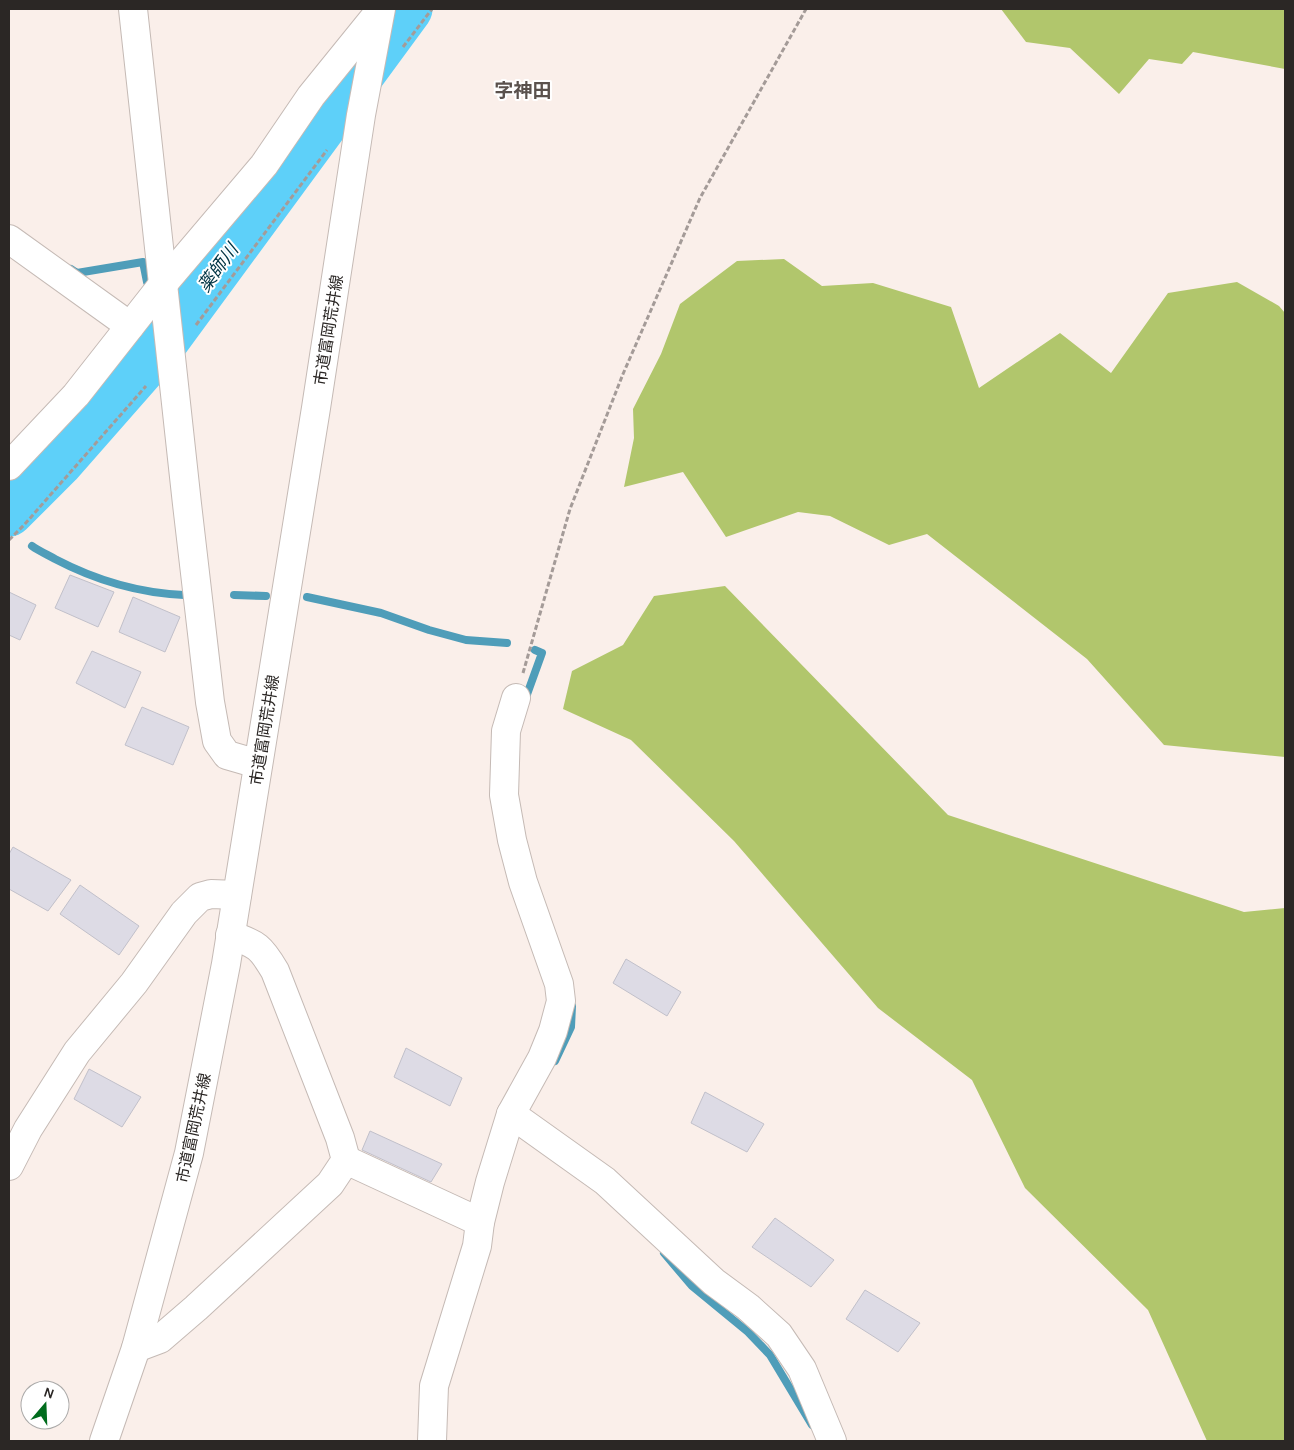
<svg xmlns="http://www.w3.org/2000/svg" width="1294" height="1450" viewBox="0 0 1294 1450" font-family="Karla,'Noto Sans JP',sans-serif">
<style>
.forest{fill:#b1c66c}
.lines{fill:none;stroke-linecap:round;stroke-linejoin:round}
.stream{stroke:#4f9db9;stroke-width:8}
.river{stroke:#5ed0f9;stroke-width:49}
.building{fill:#dddbe5;stroke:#c1c0ca}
.minor-casing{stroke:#c5bab5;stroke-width:30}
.path{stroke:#a49b98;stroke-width:3;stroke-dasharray:5 2.5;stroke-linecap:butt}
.minor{stroke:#fff;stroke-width:28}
.labels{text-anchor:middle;stroke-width:4;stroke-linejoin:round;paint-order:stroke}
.street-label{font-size:16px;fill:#2b2725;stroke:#fff}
.water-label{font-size:18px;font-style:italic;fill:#003444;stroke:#fff}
.quarter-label{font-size:19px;font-weight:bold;fill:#5a514d;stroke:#fff}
</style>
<rect width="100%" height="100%" fill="#faefea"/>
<g class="forest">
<path d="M1001,9H1285V69L1193,52L1182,64L1149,59L1119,94L1070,48L1026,42Z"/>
<path d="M784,259L822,286L873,283L951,307L979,388L1060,333L1111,373L1168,293L1237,282L1279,306L1285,313V757L1164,745L1087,659L927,534L889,545L830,516L798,512L726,537L683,472L624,487L634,438L633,409L661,354L680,304L737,261Z"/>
<path d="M725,586L948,815L1244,912L1285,908V1441H1207L1148,1310L1025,1188L972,1080L878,1008L734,841L631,740L563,709L572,671L623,645L654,596Z"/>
</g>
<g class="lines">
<g class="stream">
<path d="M71,269L77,273L143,262L147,282"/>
<path d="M9,527L10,528"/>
<path d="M32,546C39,551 48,555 55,559C95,580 140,593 184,595"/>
<path d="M234,595L266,596"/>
<path d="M307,597L381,613L429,630L466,640L507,643"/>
<path d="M525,700L542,653L535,650"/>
<path d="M555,1061L571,1027L572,1006"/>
<path d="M664,1253L692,1286L748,1332L770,1355L812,1425"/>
</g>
<path class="river" d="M9,512L58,463L159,348L408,9"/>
</g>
<g class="building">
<path d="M70,575L114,592L98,627L55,608Z"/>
<path d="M9,592L36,605L20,640L9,635Z"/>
<path d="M133,597L180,617L165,652L119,632Z"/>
<path d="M92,651L141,672L125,708L76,683Z"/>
<path d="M142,707L189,727L173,765L125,745Z"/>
<path d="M13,847L71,880L48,911L9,889V854Z"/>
<path d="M80,885L139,926L119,955L60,914Z"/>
<path d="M626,959L681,992L667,1016L613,983Z"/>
<path d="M406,1048L462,1078L450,1106L394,1077Z"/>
<path d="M89,1069L141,1097L122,1127L74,1099Z"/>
<path d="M705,1092L764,1124L747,1152L691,1123Z"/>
<path d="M370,1131L442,1164L431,1182L362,1150Z"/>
<path d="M775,1218L834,1260L811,1287L752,1247Z"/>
<path d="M865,1290L920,1323L898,1352L846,1319Z"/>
</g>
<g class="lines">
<defs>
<g id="minor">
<path d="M133,9L187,504L210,702L217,741L227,755L258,764"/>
<path d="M9,239L130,326"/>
<path d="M9,466L76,395L164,283L264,165L311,96L379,12"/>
<path d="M511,1114L605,1181L714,1282L748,1307L779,1335L802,1369L832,1441"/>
<path d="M346,1160L480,1222"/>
<path d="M9,1166L28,1129L77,1052L134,983L184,913L200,897L211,894L237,895"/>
<path d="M136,1348L160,1339L196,1308L330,1184L346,1160L340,1138L275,971C261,947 257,944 230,935"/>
<path d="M104,1441L136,1348L189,1153L226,964L316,408L361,115L381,9"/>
<path d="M432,1441L434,1386L477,1246L480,1222L490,1182L511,1114L542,1058L553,1031L561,1001L559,984L523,882L512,840L504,795L506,731L516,698"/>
</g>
</defs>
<use href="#minor" class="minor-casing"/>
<g class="path">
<path d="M403,47L432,9"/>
<path d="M196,325L327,150"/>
<path d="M9,540L24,525L146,386"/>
<path d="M523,673L570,509L623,374L700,198L806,9"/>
</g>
<use href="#minor" class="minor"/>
</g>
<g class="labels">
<g class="street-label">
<text transform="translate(328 330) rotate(-81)" y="6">市道富岡荒井線</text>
<text transform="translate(264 730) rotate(-81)" y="6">市道富岡荒井線</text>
<text transform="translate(193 1128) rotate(-78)" y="6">市道富岡荒井線</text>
</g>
<g class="water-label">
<text transform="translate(218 268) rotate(-54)" y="6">薬師川</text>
</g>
<g class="quarter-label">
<text x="523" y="97">字神田</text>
</g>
</g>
<rect width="1294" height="1450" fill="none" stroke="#2b2725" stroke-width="20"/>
<g transform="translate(45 1405) rotate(19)"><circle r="24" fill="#ffffff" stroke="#aaa9a8"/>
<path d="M0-4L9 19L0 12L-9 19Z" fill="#006c1d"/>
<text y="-8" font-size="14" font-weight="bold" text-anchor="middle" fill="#2b2725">N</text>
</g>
</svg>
